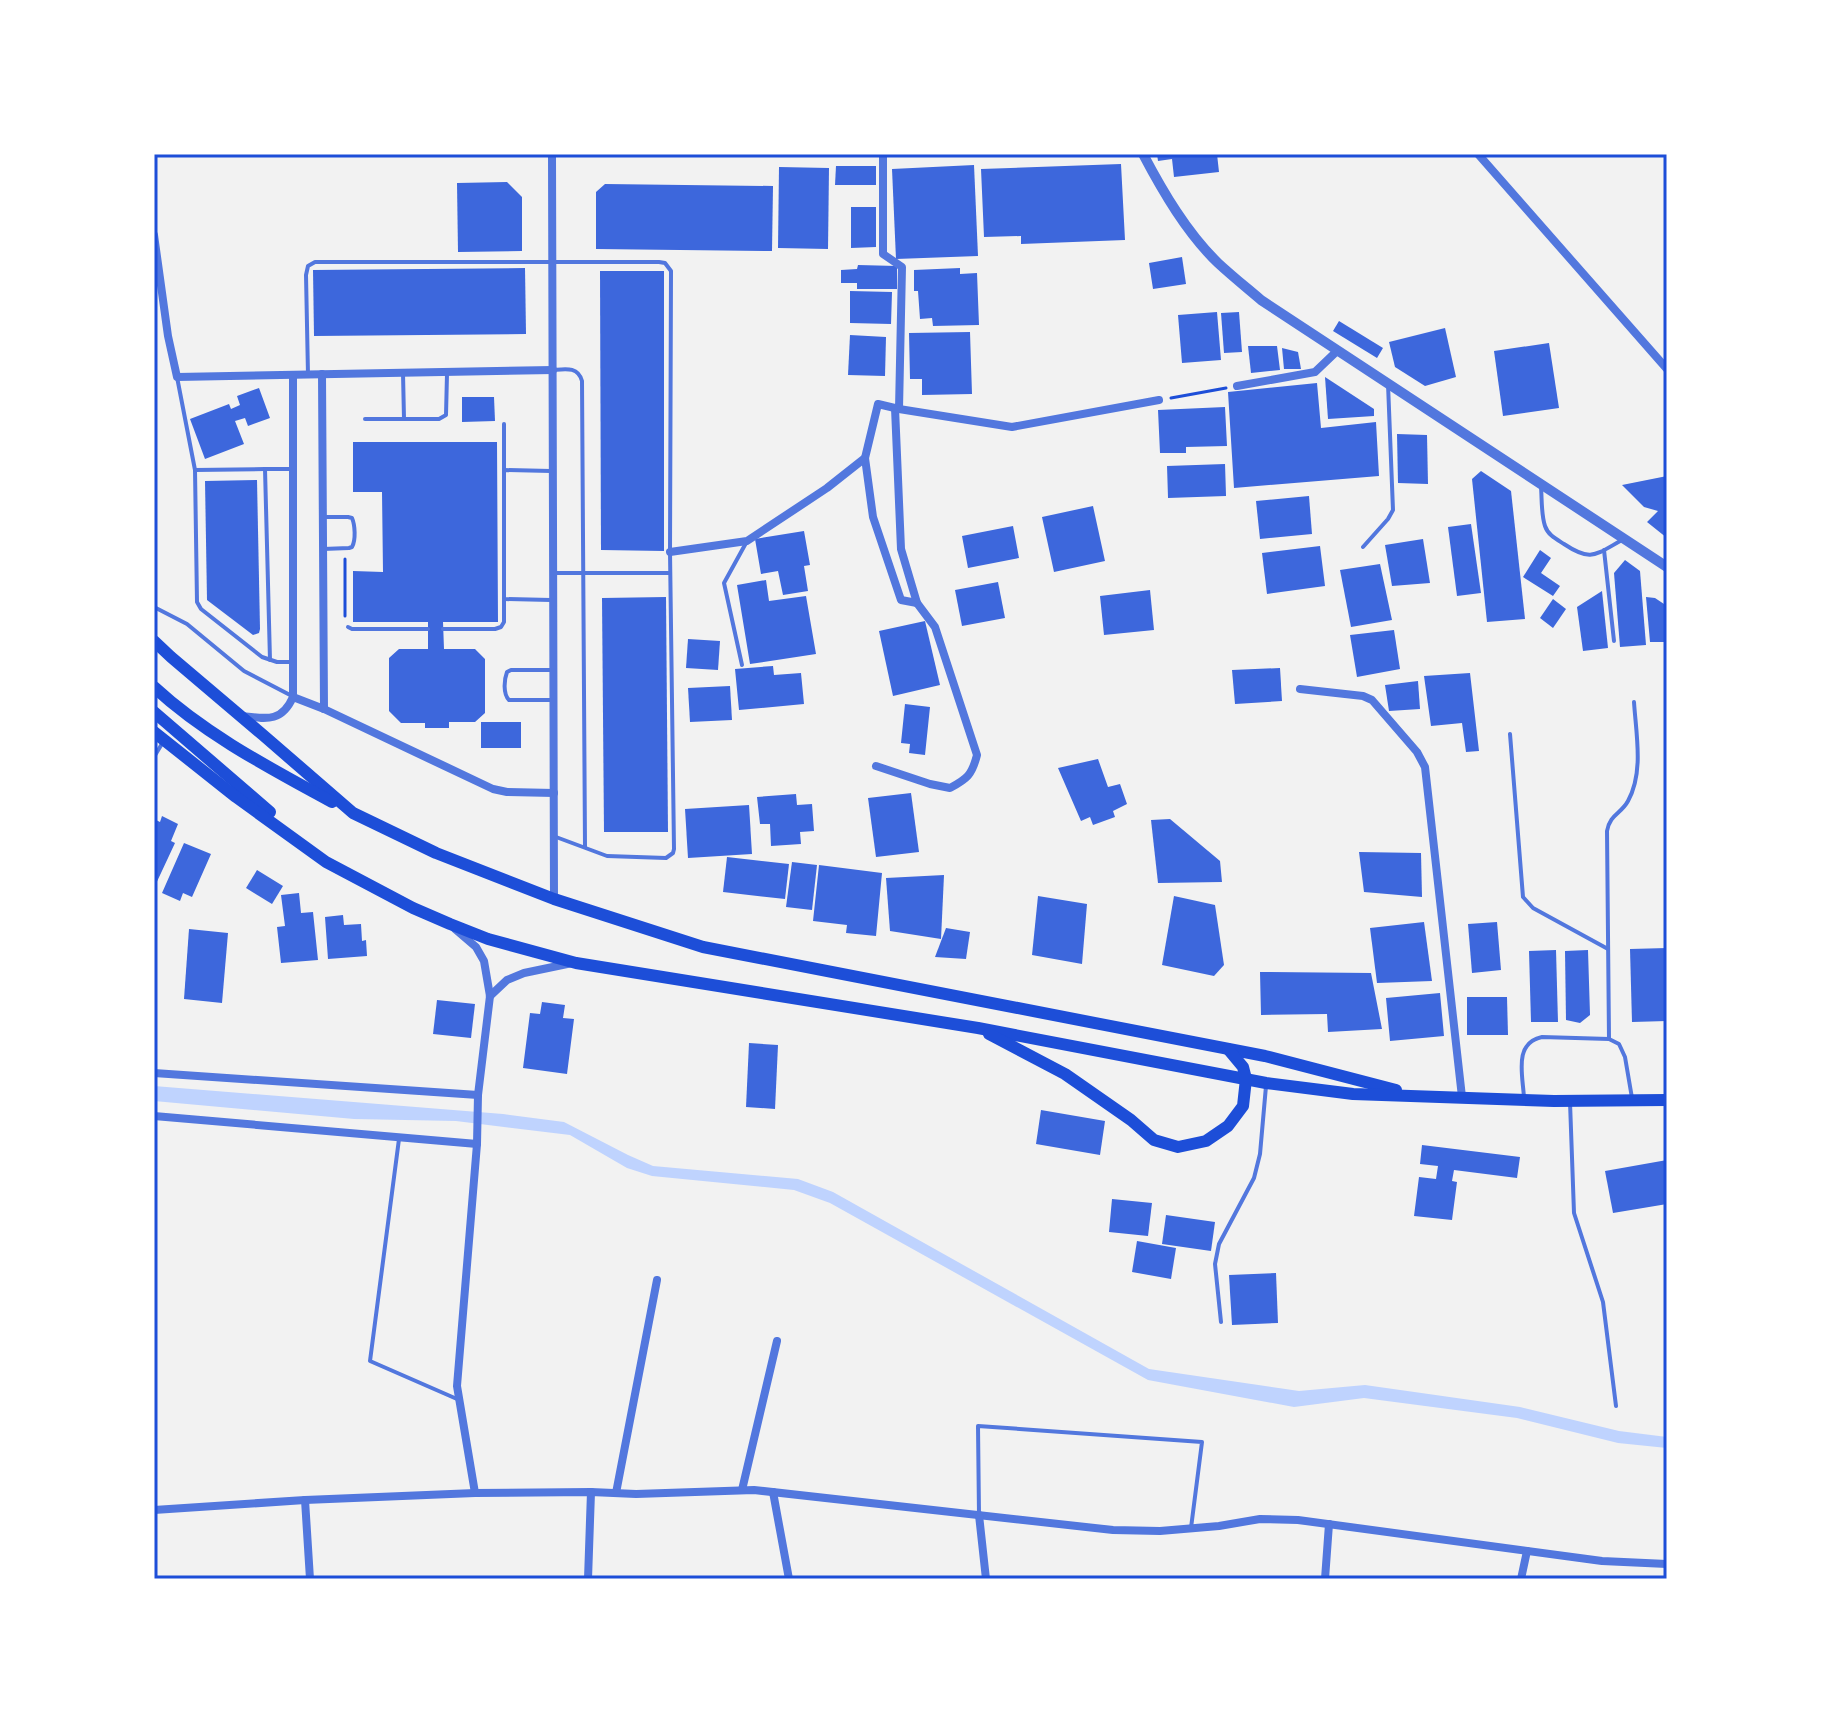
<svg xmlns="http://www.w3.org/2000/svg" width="1821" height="1733" viewBox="0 0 1821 1733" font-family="'Libre Baskerville',serif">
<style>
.water{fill:#bfd3fe}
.building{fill:#3d67dc}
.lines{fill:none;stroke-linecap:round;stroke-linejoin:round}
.path{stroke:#1d4ed8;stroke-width:3}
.service{stroke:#5277de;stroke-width:4}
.minor{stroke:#5277de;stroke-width:8}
.tertiary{stroke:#5277de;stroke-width:10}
.primary{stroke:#1d4ed8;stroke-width:12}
.neatline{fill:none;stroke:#1d4ed8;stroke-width:3}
</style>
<rect width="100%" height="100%" fill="#f2f2f2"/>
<path class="water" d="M154,1086L503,1114L564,1122L628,1155L653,1166L798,1179L833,1192L1149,1369L1299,1391L1365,1385L1520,1407L1619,1431L1667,1437V1448L1618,1443L1517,1418L1364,1398L1294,1407L1148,1380L830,1203L794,1190L652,1176L627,1168L570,1135L456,1121L354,1119L154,1101Z"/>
<g class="building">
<path d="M1157,154H1217L1219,172L1174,177L1172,159L1158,161Z"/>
<path d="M1121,164L1125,240L1021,244V236L984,237L981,169Z"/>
<path d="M974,165L978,256L896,259L892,169Z"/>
<path d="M836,166H876V185H835Z"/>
<path d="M779,167L829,168L828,249L778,248Z"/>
<path d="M507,182L522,197V251L458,252L457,183Z"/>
<path d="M605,184L773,186L772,251L596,249V192Z"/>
<path d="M851,207H876V247L851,248Z"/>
<path d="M1182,257L1186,284L1153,289L1149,263Z"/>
<path d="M858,265L897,266V289H857V283H841V270L857,269Z"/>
<path d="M525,268L526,334L314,336L313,270Z"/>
<path d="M960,268V274L977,273L979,325L933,326L932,318L920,319L918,291H914V270Z"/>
<path d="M600,271H664V551L601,550Z"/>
<path d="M850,291L892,292L891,324L850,323Z"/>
<path d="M1217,312L1221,360L1182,363L1178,315Z"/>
<path d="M1239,312L1242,352L1224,353L1221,313Z"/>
<path d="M1339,321L1383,348L1377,358L1333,331Z"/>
<path d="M1445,328L1456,377L1425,386L1395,367L1389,342Z"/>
<path d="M970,332L972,394L922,395V379H910L909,333Z"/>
<path d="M850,335L886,337L885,376L848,375Z"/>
<path d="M1549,343L1559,408L1503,416L1494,351Z"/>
<path d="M1248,346H1277L1280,370L1251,373Z"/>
<path d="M1282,348L1298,352L1301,369H1284Z"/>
<path d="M1325,377L1374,409V416L1328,419Z"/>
<path d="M1317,383L1321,428L1376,422L1379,476L1234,488L1228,392Z"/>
<path d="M259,388L270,418L248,426L245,418L235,421L244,444L205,459L190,419L229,404L231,409L240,405L237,396Z"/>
<path d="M462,397H494L495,421L462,422Z"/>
<path d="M1225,407L1227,446L1186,447V453H1160L1158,410Z"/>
<path d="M1397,434L1427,435L1428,484L1398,483Z"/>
<path d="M353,442H497L498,622H443L444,649H475L485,659V713L475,722H449V728H425V723H401L389,711V658L399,649H428V622H353V571L383,572L382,492H353Z"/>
<path d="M1225,464L1226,496L1168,498L1167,466Z"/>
<path d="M1481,471L1511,491L1525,619L1487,622L1472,479Z"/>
<path d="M1667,476V538L1647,522L1658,511L1644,507L1622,485Z"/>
<path d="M257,480L260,629L259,633L253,635L207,600L205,481Z"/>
<path d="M1309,496L1312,534L1260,539L1256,501Z"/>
<path d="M1093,506L1105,561L1054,572L1042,517Z"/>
<path d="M1471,524L1481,593L1457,596L1448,527Z"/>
<path d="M1013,526L1019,558L968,568L962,536Z"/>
<path d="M804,531L810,565L804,566L808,591L783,595L778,571L761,574L755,539Z"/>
<path d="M1423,539L1430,583L1392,586L1385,545Z"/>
<path d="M1320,546L1325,586L1267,594L1262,553Z"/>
<path d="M1540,550L1551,558L1541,573L1560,586L1553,596L1523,577Z"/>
<path d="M1625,560L1640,571L1646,645L1620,647L1614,573Z"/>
<path d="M1380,564L1392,620L1351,627L1340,570Z"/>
<path d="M766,580L769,601L806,596L816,654L750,664L737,585Z"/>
<path d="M998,582L1005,618L962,626L955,590Z"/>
<path d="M1150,590L1154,630L1104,635L1100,596Z"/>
<path d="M1602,591L1608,648L1583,651L1577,607Z"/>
<path d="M666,597L668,832H604L602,598Z"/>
<path d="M1646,597L1655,598L1667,606V642H1650Z"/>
<path d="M1553,599L1566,609L1553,628L1540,618Z"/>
<path d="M925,621L940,685L893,696L879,631Z"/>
<path d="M1394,630L1400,669L1357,677L1350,635Z"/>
<path d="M688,639L720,641L718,670L686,668Z"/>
<path d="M773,666L774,675L801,673L804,704L739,710L735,669Z"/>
<path d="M1280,668L1282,701L1235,704L1232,670Z"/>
<path d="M1470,673L1479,751L1466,752L1462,723L1431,726L1424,676Z"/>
<path d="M1418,681L1420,709L1389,711L1385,685Z"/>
<path d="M730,686L732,720L690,722L688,688Z"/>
<path d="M905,704L930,707L925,755L909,753L910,744L901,743Z"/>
<rect x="481" y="722" width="40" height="26"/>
<path d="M1098,759L1108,787L1120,784L1127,804L1113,811L1115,817L1093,825L1090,817L1081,821L1058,768Z"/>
<path d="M911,793L919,852L876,857L868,798Z"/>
<path d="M796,794L797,805L812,804L814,831L800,832L801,844L771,846L770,824H760L757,797Z"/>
<path d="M749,805L752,854L688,858L685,809Z"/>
<path d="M162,816L178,824L171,841L175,843L154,888V819L160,822Z"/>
<path d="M1170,819L1220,861L1222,882L1158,883L1151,820Z"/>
<path d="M184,843L211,854L192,897L183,893L180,901L162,893Z"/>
<path d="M1359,852L1421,853L1422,897L1364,892Z"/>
<path d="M727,857L789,864L785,899L723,892Z"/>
<path d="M792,862L817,865L812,910L786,907Z"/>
<path d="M819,865L882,873L876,936L846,933L847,925L813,921Z"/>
<path d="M257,870L283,886L272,904L246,888Z"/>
<path d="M944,875L941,939L890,931L886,878Z"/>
<path d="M299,893L301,913L313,912L318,960L281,963L277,927L285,926L281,895Z"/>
<path d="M1038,896L1087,904L1082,964L1032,955Z"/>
<path d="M1174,896L1215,905L1224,965L1214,976L1162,965Z"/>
<path d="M343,915L344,925L361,924L362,941L366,940L367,956L328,959L325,917Z"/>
<path d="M1424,922L1432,981L1377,983L1370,928Z"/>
<path d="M1497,922L1501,970L1472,973L1468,924Z"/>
<path d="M946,928L970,932L966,959L935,957Z"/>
<path d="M189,929L228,933L222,1003L184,999Z"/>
<path d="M1667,948V1021L1632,1022L1630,949Z"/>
<path d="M1556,950L1558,1022H1531L1529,951Z"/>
<path d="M1588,950L1590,1015L1580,1023L1566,1020L1565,951Z"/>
<path d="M1260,972L1371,973L1382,1029L1328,1032L1327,1014L1261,1015Z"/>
<path d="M1440,993L1444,1036L1390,1041L1386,998Z"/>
<path d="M1467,997H1507L1508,1035H1467Z"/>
<path d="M437,1000L475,1004L471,1038L433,1034Z"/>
<path d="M542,1002L565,1005L563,1018L574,1019L567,1074L523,1068L530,1013L540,1014Z"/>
<path d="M749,1043L778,1045L775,1109L746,1107Z"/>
<path d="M1041,1110L1105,1121L1100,1155L1036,1144Z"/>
<path d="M1422,1145L1520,1157L1517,1178L1454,1170L1452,1181L1457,1182L1452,1220L1414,1216L1419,1177L1436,1179L1438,1166L1420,1164Z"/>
<path d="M1667,1160V1204L1613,1213L1605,1171Z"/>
<path d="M1112,1199L1152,1203L1148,1236L1109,1232Z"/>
<path d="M1166,1215L1215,1222L1211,1251L1162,1244Z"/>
<path d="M1137,1241L1176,1248L1171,1279L1132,1272Z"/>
<path d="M1276,1273L1278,1323L1232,1325L1229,1275Z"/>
</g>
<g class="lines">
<g class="path">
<path d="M1171,398L1226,388"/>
<path d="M345,559V616"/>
</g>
<g class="service">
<path d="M553,370C565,369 578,366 582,381L585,847"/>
<path d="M403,373L404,419H439L446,415L447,374"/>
<path d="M308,375L306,275L308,266L315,262H659L665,263L671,271L670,552L674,849L673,853L666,858L607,856L556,837"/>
<path d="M177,377L195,470L197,602L201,609L262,657L277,662H293"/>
<path d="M365,419H404"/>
<path d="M195,470L265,469"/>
<path d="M504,470V424"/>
<path d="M551,471L504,470V599L551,600"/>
<path d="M1541,487C1542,499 1541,514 1545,526C1548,535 1556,539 1564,544C1591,562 1595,555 1622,540"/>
<path d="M323,517H348L352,518C355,525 356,540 352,547L349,548L323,549"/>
<path d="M1363,547L1388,519L1393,510L1388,384"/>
<path d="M1604,550L1614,641"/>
<path d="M553,573H670"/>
<path d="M154,607L187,624L244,671L292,696"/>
<path d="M348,627L352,629H428"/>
<path d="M443,629H495L501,627L504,622V600"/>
<path d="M270,660L265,469H293"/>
<path d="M742,665L724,583L746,543"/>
<path d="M551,700H509C503,694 504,680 507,672L511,670H554"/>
<path d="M1510,734L1523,897L1533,908L1608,949"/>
<path d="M154,757L163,742"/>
<path d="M1609,1039L1607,831C1610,814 1621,814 1628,801C1644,772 1636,734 1634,702"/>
<path d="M1524,1098C1523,1076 1513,1043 1542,1037L1609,1039L1619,1044L1625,1057L1632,1098"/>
<path d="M1570,1102L1574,1213L1603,1302L1616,1406"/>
<path d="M399,1139L370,1361L457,1399"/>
<path d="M1221,1322L1215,1264L1219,1244L1254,1178L1260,1154L1266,1086"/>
<path d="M979,1515L978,1426L1202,1442L1191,1528"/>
</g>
<g class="minor">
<path d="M552,154L554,899"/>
<path d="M1478,154L1667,369"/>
<path d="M154,235L168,336L177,377L553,370"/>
<path d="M322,374L324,709"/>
<path d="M1237,386L1315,372L1337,351"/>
<path d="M895,408L901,549L917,603"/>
<path d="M899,409L1012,427L1159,400"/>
<path d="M865,458L873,517L901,600L917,603L935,627L977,755C972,775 967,779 950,788L930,784L876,766"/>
<path d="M670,552L747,541L827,488L865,458L878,404L899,409L902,267L883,254V154"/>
<path d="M1300,689L1363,696L1372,700L1417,752L1425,767L1462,1097"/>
<path d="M293,697L324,709L493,789L507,792L554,793"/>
<path d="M243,716C267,719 282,722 293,697V375"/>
<path d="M455,929L476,947L484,961L490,996L478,1095L477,1144L457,1386L475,1493"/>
<path d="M490,996L507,980L524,973L572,963"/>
<path d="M154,1073L478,1095"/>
<path d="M154,1116L477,1144"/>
<path d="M742,1490L777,1341"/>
<path d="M773,1492L789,1579"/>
<path d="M616,1493L657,1280"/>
<path d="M305,1500L310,1579"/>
<path d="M154,1510L305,1500L475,1493L591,1492L636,1494L754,1490L1113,1530L1160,1531L1219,1526L1260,1519L1298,1520L1602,1561L1667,1564"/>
<path d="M979,1515L986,1579"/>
<path d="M588,1579L591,1492"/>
<path d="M1325,1579L1329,1524"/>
<path d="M1521,1579L1527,1551"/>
</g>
<path class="tertiary" d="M1143,154C1163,192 1187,233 1218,263C1232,276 1247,288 1261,300L1667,567"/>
<g class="primary">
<path d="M154,641L171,657L263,735L353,813L436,853L554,899L703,947L1265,1056L1396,1090"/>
<path d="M154,687C206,735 270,768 332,802"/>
<path d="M154,712L270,812"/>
<path d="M154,732L236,797L326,862L413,908L450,924L488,939L576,963L978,1028L1266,1083L1353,1094L1554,1101L1667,1100"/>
<path d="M989,1034L1065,1074L1131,1120L1154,1140L1178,1147L1206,1141L1228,1126L1243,1106L1246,1079L1243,1067L1228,1049"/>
</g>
</g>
<rect width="1821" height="1733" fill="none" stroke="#ffffff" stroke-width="312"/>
<rect x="156" y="156" width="1509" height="1421" class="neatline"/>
</svg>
